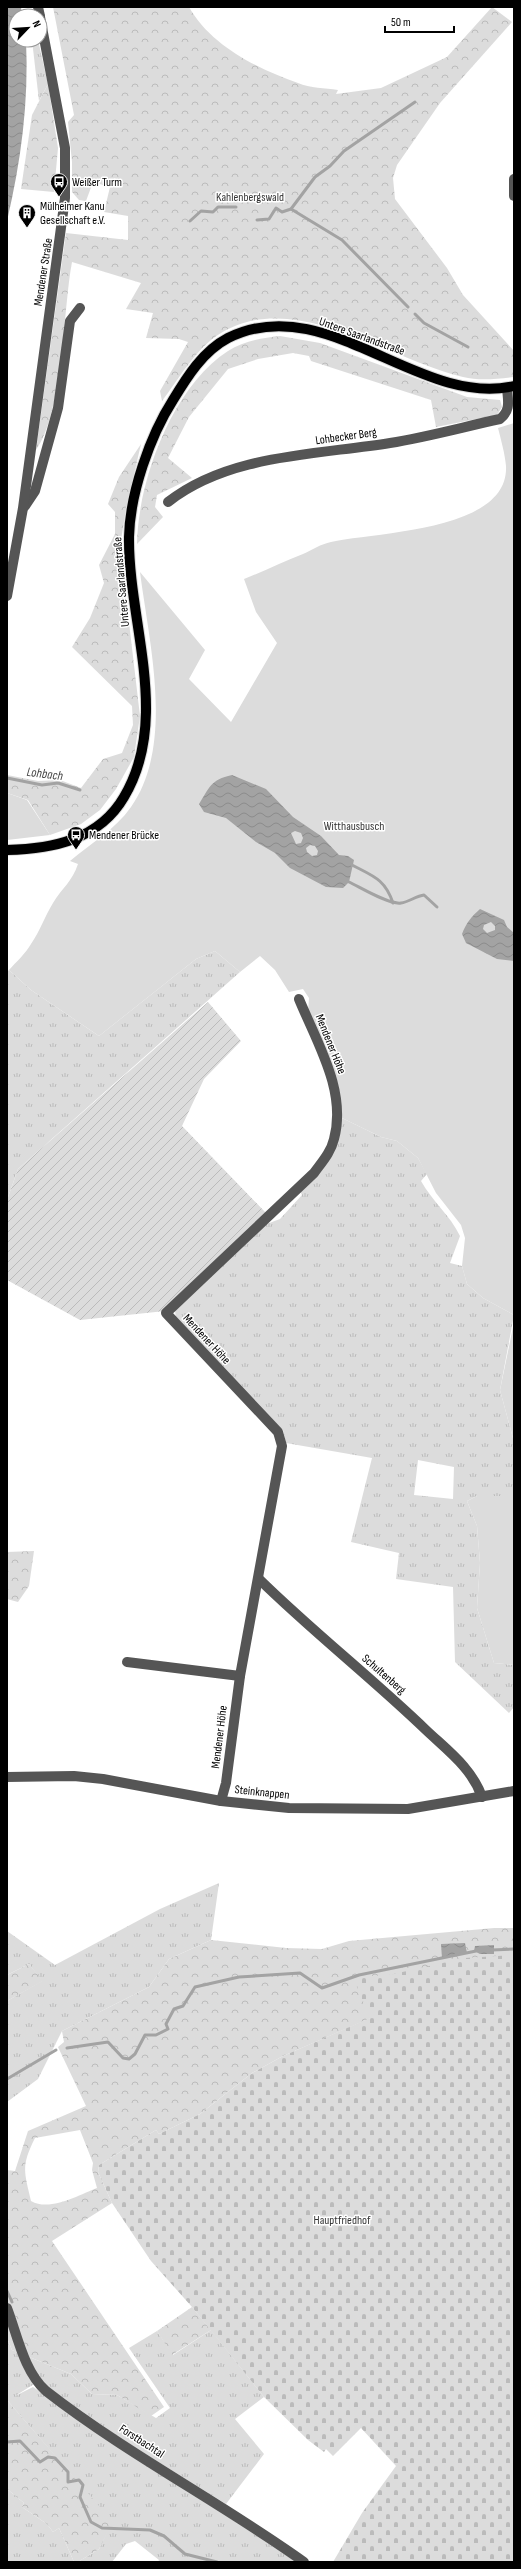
<svg xmlns="http://www.w3.org/2000/svg" width="521" height="2569" viewBox="0 0 521 2569" font-family="'Sofia Sans Condensed',sans-serif">
<style>
.grass{fill:url(#grass-tufts);fill-rule:evenodd}
.forest{fill:url(#forest-crowns);fill-rule:evenodd}
.cemetery{fill:url(#cemetery-stones)}
.park{fill:#dcdcdc}
.garden{fill:url(#garden-furrows)}
.water{fill:url(#water-waves);fill-rule:evenodd}
.lines{fill:none;stroke-linecap:round;stroke-linejoin:round}
.stream{stroke:#a3a3a3;stroke-width:3}
.major-casing{stroke:#dbdbdb;stroke-width:12}
.minor{stroke:#555;stroke-width:10}
.major{stroke:#000;stroke-width:10}
.labels{text-anchor:middle;stroke-width:3;stroke-linejoin:round;paint-order:stroke}
.poi-label{font-size:12px;fill:#000;stroke:#fff;text-anchor:start}
.park-label{font-size:12px;fill:#333;stroke:#fff}
.street-label{font-size:12px;fill:#000;stroke:#fff}
.water-label{font-size:13px;font-style:italic;fill:#444;stroke:#fff}
</style>
<defs>
<pattern id="grass-tufts" width="24" height="20" patternUnits="userSpaceOnUse"><rect width="24" height="20" fill="#dcdcdc"/><path d="M3 7l-1-3M5 7V3M7 7l1-3M15 17l-1-3M17 17v-4M19 17l1-3" fill="none" stroke="#bbb"/></pattern>
<pattern id="forest-crowns" width="20" height="18" patternUnits="userSpaceOnUse"><rect width="20" height="18" fill="#dcdcdc"/><path d="M2 6a3 3 0 1 1 6 0M12 15a3 3 0 1 1 6 0" fill="none" stroke="#bbb"/></pattern>
<pattern id="cemetery-stones" width="16" height="16" patternUnits="userSpaceOnUse"><rect width="16" height="16" fill="#dcdcdc"/><path d="M2 7V4a2 2 0 0 1 4 0v3zM10 15v-3a2 2 0 0 1 4 0v3z" fill="#bbb"/></pattern>
<pattern id="garden-furrows" width="10" height="10" patternUnits="userSpaceOnUse"><rect width="10" height="10" fill="#dcdcdc"/><path d="M-1 1l2-2M0 10L10 0M9 11l2-2" fill="none" stroke="#bbb"/></pattern>
<pattern id="water-waves" width="16" height="10" patternUnits="userSpaceOnUse"><rect width="16" height="10" fill="#a3a3a3"/><path d="M0 5q4-4 8 0t8 0" fill="none" stroke="#8b8b8b"/></pattern>
</defs>
<rect width="100%" height="100%" fill="#fff"/>
<g class="grass">
<path d="M32,40H38L48,84L39,101Z"/>
<path d="M215,951L240,972L18,1169L7,1200V972L9,970L31,990L99,1036L196,959Z"/>
<path d="M342,1118L381,1137L397,1141L418,1158L427,1174L421,1181C432,1201 450,1215 460,1236L450,1263L462,1266L467,1284L483,1298L514,1315L500,1390L514,1442V1496H477L467,1501L477,1526L480,1563L477,1608L494,1663L514,1665V1707L509,1713L455,1662L453,1587L396,1579L399,1553L351,1542L372,1458L286,1443L283,1430L176,1321L175,1309L264,1225L280,1219L302,1195L300,1191L319,1173ZM418,1460L454,1467L453,1499L414,1495Z"/>
<path d="M219,1883L211,1940L169,1959L149,1987L62,2031L38,2079L7,2102V2001L42,1981L29,1964L7,1975V1931L55,1965L160,1909Z"/>
<path d="M211,2330L264,2397L235,2419L264,2454L226,2504L123,2440L39,2381L15,2396L33,2387L296,2562H158L159,2560L135,2541L126,2544L112,2562H78L99,2549L112,2522L7,2400V2338L12,2350L71,2374L92,2394L117,2395L156,2418L170,2408L129,2348L157,2331L173,2355Z"/>
<path d="M7,2489L24,2503L22,2507L47,2524L53,2532L59,2528L74,2562H7Z"/>
</g>
<g class="forest">
<path d="M53,7H189C211,46 258,69 298,83C310,88 325,88 338,90L336,94L381,88L447,57L492,7L512,22L440,103L397,165L393,178L395,199L447,268L463,295L514,351V377C497,379 479,381 463,377C390,360 295,288 221,333C196,348 179,379 162,401L160,391L188,342L179,339L146,338L153,313L126,309L141,283L72,262C63,310 63,413 36,450L66,233L128,240V216L104,212L110,187L93,182L86,201L79,200L72,192V162L68,122L74,115Z"/>
<path d="M48,84L58,148L54,192L21,189L32,115Z"/>
<path d="M280,336L320,343L467,397L500,400L502,407L497,415L436,427L431,400L311,361L309,356L293,353L258,359L228,369L189,417L168,458L192,478L157,495L155,507L163,517L137,544C138,481 172,387 228,351C243,341 262,338 280,336Z"/>
<path d="M141,444L126,509L120,546L140,716L134,757L116,789L100,810L81,824L50,835L28,800L7,793V775L38,781L60,780L81,788L103,759L122,753L133,725L132,706L72,647L90,618L104,583L99,565L115,534V512L108,504L119,477Z"/>
<path d="M34,1551L29,1586L18,1602L7,1599V1552Z"/>
<path d="M494,1928H514V1978L371,2018L283,2056L252,2073L200,2114L159,2134L156,2130L99,2165L98,2172L112,2203L52,2241L164,2407L151,2416L117,2395L92,2394L71,2374L12,2350L7,2338V2170L15,2171L28,2131L86,2106L58,2047L64,2042L62,2031L149,1987L169,1959L211,1940L286,1948L322,1949L349,1941ZM80,2130L93,2163L92,2170L97,2188C79,2195 50,2212 31,2201C24,2171 21,2166 35,2138Z"/>
<path d="M29,1964L43,1981L7,2001V1975Z"/>
<path d="M192,2307L211,2330L172,2355L157,2331Z"/>
<path d="M7,2400L113,2522L99,2549L78,2562H74L59,2528L53,2532L47,2524L22,2507L24,2503L7,2489Z"/>
</g>
<path class="cemetery" d="M514,1955V2562H333L362,2513L396,2466L361,2428L333,2456L326,2449L324,2452L308,2440L264,2397L192,2307L151,2261L112,2203L98,2172L99,2165L156,2130L159,2134L200,2114L252,2073L283,2056L370,2018L353,1977L389,1975L465,1958Z"/>
<g class="park">
<path d="M514,423V1315L483,1298L467,1284L462,1266L465,1238L461,1225L436,1193L418,1158L397,1141L381,1137L342,1118L308,1012L309,998L303,989L289,992L275,970L260,956L240,972L215,951L196,959L99,1036L31,990L9,970C16,962 26,953 31,944C40,931 45,916 53,903C62,888 72,882 78,864L70,861C91,843 115,830 131,807C175,744 149,643 140,572L205,650L189,679L231,722L277,643L256,612L244,579C264,571 283,562 303,554C312,550 321,544 331,542C374,532 509,532 506,466C505,454 501,440 498,428Z"/>
<path d="M7,793L27,800L50,835L7,840Z"/>
<path d="M514,1322V1442L500,1390Z"/>
<path d="M477,1496H514V1665L494,1663L477,1608L480,1563L477,1526L467,1501Z"/>
</g>
<path class="garden" d="M208,1002L241,1041L204,1079L182,1126L266,1213L165,1311L80,1320L7,1280V1200L18,1169Z"/>
<g class="water">
<path d="M7,7H21L22,16H16V40H26C29,102 21,161 7,221Z"/>
<path d="M232,775L266,789L293,817L321,836L339,855L348,856L354,860L349,882L343,888L326,887L290,868L275,853L256,842L226,818L204,812L199,804C210,787 210,780 232,775ZM295,831L301,833L303,838L301,843L296,844L291,833ZM310,845L315,846L318,851L317,855L312,856L307,852L306,848Z"/>
<path d="M480,909L504,920L507,927L514,933V961L497,959L466,943L462,934C466,923 472,916 480,909ZM491,922L495,926V930L487,933L483,929L484,925Z"/>
<path d="M465,1943L467,1953L442,1958L441,1944Z"/>
<path d="M494,1945V1954H480L474,1951L475,1946Z"/>
</g>
<g class="lines">
<g class="stream">
<path d="M291,209L342,240L408,307"/>
<path d="M257,220L269,219L276,208L282,212L291,209L315,177L330,166L344,151L415,102"/>
<path d="M190,221L201,211L213,212L218,207H236"/>
<path d="M415,314L424,323L468,347"/>
<path d="M7,778L42,785L58,783L80,790"/>
<path d="M352,865C373,876 385,879 393,903"/>
<path d="M349,882C360,887 389,905 401,903C409,902 416,896 424,895L437,907"/>
<path d="M492,1950L514,1949"/>
<path d="M67,2048L108,2042L123,2058L129,2059L135,2054L145,2035H156L168,2029L166,2024L174,2009L183,2006L195,1987L239,1977L300,1973L322,1988L359,1975L476,1951"/>
<path d="M7,2079L56,2050"/>
<path d="M7,2291L12,2302"/>
<path d="M7,2442L20,2441L40,2462L48,2457L55,2458L68,2472V2482L79,2480L83,2485L80,2497L91,2522L102,2528L150,2530L164,2536L185,2554L217,2562"/>
</g>
<defs>
<path id="major" d="M7,850C52,849 99,840 124,797C171,718 128,622 129,537C130,493 150,436 173,400C187,377 203,351 228,338C326,289 418,408 514,386"/>
</defs>
<use href="#major" class="major-casing"/>
<g class="minor">
<path d="M38,7L40,16"/>
<path d="M514,179V196"/>
<path d="M168,502C229,454 316,455 390,443C427,437 463,427 500,419C511,410 508,401 507,388"/>
<path d="M25,506L35,491L58,408L70,321L80,308"/>
<path d="M7,596L23,508L65,198V148L40,17"/>
<path d="M259,1579C313,1632 372,1678 426,1730C447,1750 472,1768 482,1797"/>
<path d="M127,1662L240,1676"/>
<path d="M7,1777L74,1776L103,1779L221,1801L289,1808L408,1809L514,1791"/>
<path d="M221,1801L226,1783L240,1676L282,1446L278,1432L166,1313L314,1173C322,1162 331,1152 334,1139C347,1091 317,1043 299,999"/>
<path d="M7,2308C17,2334 24,2372 46,2391C127,2454 220,2502 304,2562"/>
</g>
<use href="#major" class="major"/>
</g>
<defs>
<symbol id="bus-pin" viewBox="-11 -11 22 30"><path d="M0 17L-7.5 6A9.5 9.5 0 1 1 7.5 6Z" fill="#000" stroke="#fff"/><path d="M-5-6H5V4H4V6H2V4H-2V6H-4V4H-5ZM-3.5-4V0h7V-4ZM-3.5 1.2v1.5H-2V1.2ZM2 1.2v1.5H3.5V1.2Z" fill="#fff"/></symbol>
<symbol id="building-pin" viewBox="-11 -11 22 30"><path d="M0 17L-7.5 6A9.5 9.5 0 1 1 7.5 6Z" fill="#000" stroke="#fff"/><path d="M-4-6H4V6H1V3H-1V6H-4ZM-2.5-4.3h1.7v1.8h-1.7ZM.8-4.3h1.7v1.8H.8ZM-2.5-1h1.7V.8h-1.7ZM.8-1h1.7V.8H.8Z" fill="#fff"/></symbol>
</defs>
<g fill-rule="evenodd">
<use href="#bus-pin" x="49" y="172" width="20" height="27"/>
<use href="#building-pin" x="17" y="203" width="20" height="27"/>
<use href="#bus-pin" x="66" y="825" width="20" height="27"/>
</g>
<g class="labels">
<g class="poi-label">
<text x="72" y="186">Weißer Turm</text>
<text x="40" y="210">Mülheimer Kanu<tspan x="40" dy="14">Gesellschaft e.V.</tspan></text>
<text x="89" y="839">Mendener Brücke</text>
</g>
<g class="park-label">
<text x="250" y="201">Kahlenbergswald</text>
<text x="354" y="830">Witthausbusch</text>
<text x="342" y="2224">Hauptfriedhof</text>
</g>
<g class="street-label">
<text transform="translate(43 272) rotate(-81)" y="4">Mendener Straße</text>
<text transform="translate(362 336) rotate(20)" y="4">Untere Saarlandstraße</text>
<text transform="translate(346 436) rotate(-8)" y="4">Lohbecker Berg</text>
<text transform="translate(121 582) rotate(-95)" y="4">Untere Saarlandstraße</text>
<text transform="translate(331 1044) rotate(68)" y="4">Mendener Höhe</text>
<text transform="translate(207 1339) rotate(47)" y="4">Mendener Höhe</text>
<text transform="translate(384 1674) rotate(41)" y="4">Schultenberg</text>
<text transform="translate(219 1737) rotate(-83)" y="4">Mendener Höhe</text>
<text transform="translate(262 1792) rotate(6)" y="4">Steinknappen</text>
<text transform="translate(142 2441) rotate(33)" y="4">Forstbachtal</text>
</g>
<g class="water-label">
<text transform="translate(45 773) rotate(7)" y="5">Lohbach</text>
</g>
</g>
<rect width="521" height="2569" fill="none" stroke="#000000" stroke-width="16"/>
<g transform="translate(28 28) rotate(65)"><circle r="19" fill="#ffffff" stroke="#999999"/>
<path d="M0-3L7 15L0 10L-7 15Z" fill="#000000"/>
<text y="-6" font-size="11" font-weight="bold" text-anchor="middle" fill="#000000">N</text>
</g>
<path d="M385 26v6h69v-6" fill="none" stroke="#000000" stroke-width="2"/>
<text x="391" y="26" font-size="12" fill="#000000" stroke="#ffffff" stroke-width="3" paint-order="stroke">50 m</text>
</svg>
